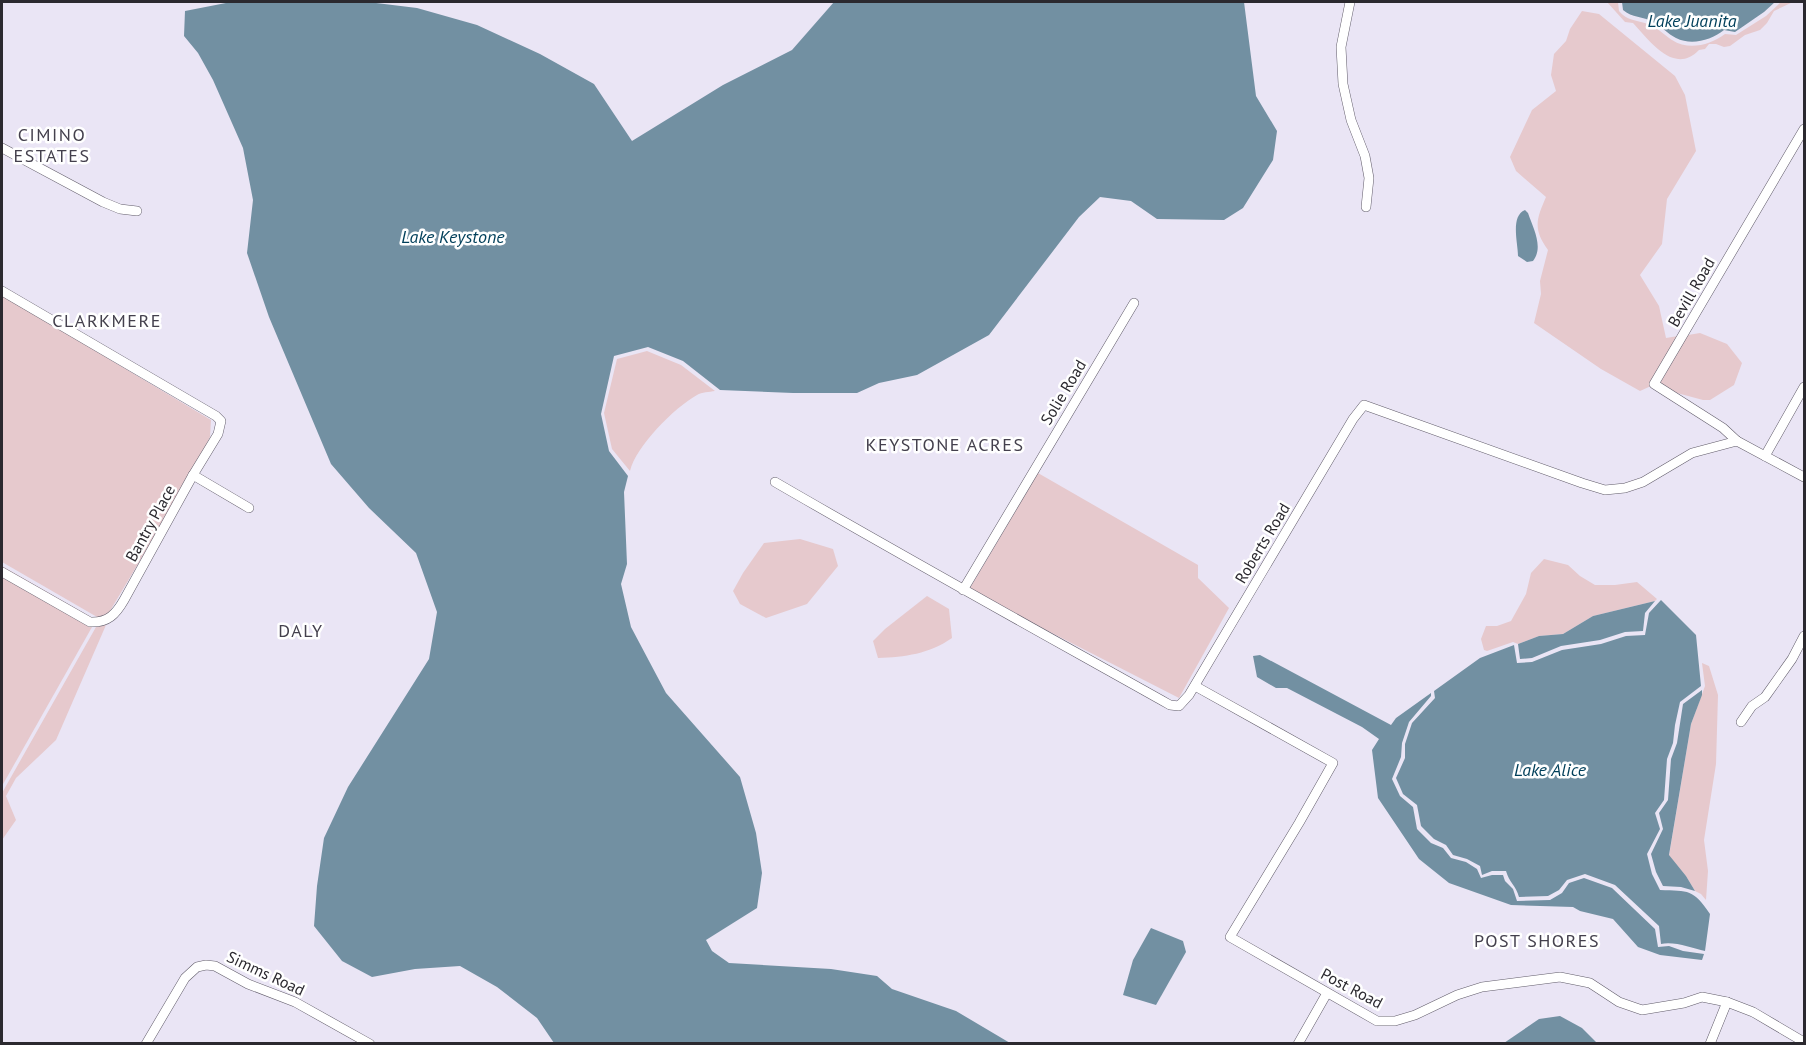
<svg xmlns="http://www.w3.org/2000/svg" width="1806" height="1045" viewBox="0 0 1806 1045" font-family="'PT Sans',sans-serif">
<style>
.green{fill:#e6c9cd}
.water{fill:#7290a2}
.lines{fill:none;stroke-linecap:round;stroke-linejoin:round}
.minor-casing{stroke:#615c6a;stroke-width:10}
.minor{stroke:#fff;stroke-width:9}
.labels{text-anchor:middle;stroke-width:5;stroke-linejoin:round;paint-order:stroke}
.street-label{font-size:16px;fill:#2b292f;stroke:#fff}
.water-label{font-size:18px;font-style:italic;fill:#003f5a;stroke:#fff}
.neighbourhood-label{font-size:18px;letter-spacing:1.5px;fill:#44404d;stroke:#fff}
</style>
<rect width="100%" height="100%" fill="#eae5f5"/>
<g class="green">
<path d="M1607,2H1618L1619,11C1627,21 1637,20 1648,24C1657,27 1664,35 1672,40C1689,51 1710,45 1725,34L1736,35L1766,16L1781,2H1793L1774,11L1767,23L1760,30L1745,35L1730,46L1724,47L1716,44H1709L1705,49L1699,50C1674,76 1649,40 1633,23L1625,22Z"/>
<path d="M1582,11L1599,14L1675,76L1685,95L1696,151L1667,199L1662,244L1640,275L1659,306L1666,338L1678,336L1651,386L1640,391L1601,369L1534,323L1541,294L1540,281L1548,250C1533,229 1536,220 1546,197L1516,171L1510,157L1532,110L1556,91L1551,75L1554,54L1566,41L1570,29Z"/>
<path d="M2,295L211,420L210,437L188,480L104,621L2,562Z"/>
<path d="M1700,333L1727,344L1742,363L1734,385L1710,400H1703L1677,393L1660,383L1688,335Z"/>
<path d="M647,351L681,365L715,391C709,392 702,392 697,395C674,408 636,446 630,471L612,449L604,413L617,359Z"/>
<path d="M1038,473L1198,565V578L1229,608L1179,698L1044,629L970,588Z"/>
<path d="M800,539L833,549L838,566L807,604L766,618L740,604L733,591L743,573L764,543Z"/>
<path d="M1544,559L1568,565L1580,576L1595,585H1615L1637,582L1657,599L1655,601L1593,616L1563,634L1539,636L1518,644L1513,642L1487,651L1484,650L1481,639L1486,626H1497L1511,621L1526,594L1531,573Z"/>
<path d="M2,566L96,620L2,786Z"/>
<path d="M927,596L949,609L952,638C929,654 905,657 878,658L873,641L885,629Z"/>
<path d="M106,625L56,740L16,778L6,796L16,820L2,840V793L96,627Z"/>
<path d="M1702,663L1709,666L1718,695L1716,764L1704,840L1708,871L1706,900L1701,894L1695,891L1686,876L1669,856L1691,724L1705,686Z"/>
</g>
<g class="water">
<path d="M231,2H368L417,8L477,25L540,54L594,84L632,141L723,85L792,50L834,2H1244L1256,96L1277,131L1273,160L1243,208L1224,220L1157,219L1131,201L1100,197L1079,217L989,335L917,375L879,383L857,393H793L720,390L683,361L648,347L614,356L601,414L609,451L628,476L624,492L627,564L621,584L631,627L666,693L740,777L756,833L762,873L757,908L706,940L712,951L729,963L831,969L877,976L892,989L956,1011L1010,1043H554L537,1018L497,987L460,966L415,969L372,977L342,961L314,926L317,886L324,838L348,787L429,659L437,612L416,553L369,508L331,464L269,317L247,253L253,200L243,148L213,80L198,53L184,36L185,11Z"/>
<path d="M1622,2H1775L1764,12L1735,32L1724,30C1711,40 1692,46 1676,38C1668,34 1661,26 1653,22C1643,16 1632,18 1623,10Z"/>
<path d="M1525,210L1528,213C1533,228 1544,247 1533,261L1527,262L1518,256C1518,243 1510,216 1525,210Z"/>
<path d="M1661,600L1696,635L1701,686L1680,702L1675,725L1673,743L1667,759L1664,800L1655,813L1660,829L1647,854L1652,874L1660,890C1689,891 1693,889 1710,914L1705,951C1692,948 1674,941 1661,944L1659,926L1615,885L1585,874L1567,880L1559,890L1548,896L1519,897C1516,886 1509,882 1506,871H1492L1482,875L1480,866L1467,859L1453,855L1446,845L1434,839L1421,826L1417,805L1403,794L1396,778L1405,758V744L1412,723L1435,698L1434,691L1480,658L1514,645L1517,663L1532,662L1562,650L1601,644L1626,636L1645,635L1649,613Z"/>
<path d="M1655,601L1645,613L1643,631L1625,632L1600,640L1561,646L1532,658L1520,659L1518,644L1539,636L1563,634L1593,616Z"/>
<path d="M1260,655L1391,725L1396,718L1431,693V696L1409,722L1402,743L1401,757L1392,779L1400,796L1413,807L1417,829L1431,843L1443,848L1451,858L1466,862L1477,869L1481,878L1492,875H1503L1505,881L1513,889L1517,901L1550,900L1562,893L1569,883L1584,878L1612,888L1655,929L1658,947L1669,946L1683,951L1704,954L1702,960L1660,955L1638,947L1613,919L1580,911L1573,907L1511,905L1449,883L1419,859L1378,798L1372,750L1379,739L1362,727L1287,688H1276L1257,677L1253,656Z"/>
<path d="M1702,690V695L1691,724L1669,855L1686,876L1695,891L1681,887L1663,886L1656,872L1651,854L1663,829L1659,813L1668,800L1671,759L1677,743L1683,704Z"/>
<path d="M1151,928L1183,941L1186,952L1156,1005L1123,995L1133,960Z"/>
<path d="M1560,1016L1582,1028L1597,1043H1504L1539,1019Z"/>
</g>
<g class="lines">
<defs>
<g id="minor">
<path d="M1350,2L1341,47L1343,84L1351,120L1365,156L1369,178L1366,207"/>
<path d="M2,148L103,202L120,209L137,211"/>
<path d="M2,291L216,416L221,421L218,434L193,475L124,600C116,614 108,623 90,622L2,572"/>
<path d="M1737,441L1723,428L1654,384L1804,129"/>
<path d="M1765,456L1804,387"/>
<path d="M193,475L249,508"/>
<path d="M775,482C906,558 1038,631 1170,705L1179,706L1189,695L1353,419L1364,405L1582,483L1605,490L1625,488L1643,482L1692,453L1737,441L1804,477"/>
<path d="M963,590L1134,303"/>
<path d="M1195,686L1333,763L1299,823L1230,937L1377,1021H1395L1415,1015L1457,995L1482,987L1560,977L1590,983L1619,1002L1642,1010L1684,1003L1702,997L1727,1002L1753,1012L1804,1042"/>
<path d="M1741,722L1752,706L1765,697L1792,659L1804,636"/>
<path d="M146,1044L185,978L197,967L206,965L215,966L248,984L295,1002L370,1044"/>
<path d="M1298,1044L1327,993"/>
<path d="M1710,1044L1727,1002"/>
</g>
</defs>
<use href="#minor" class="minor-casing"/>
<use href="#minor" class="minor"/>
</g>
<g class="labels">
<g class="street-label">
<text transform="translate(1691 292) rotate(-60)" y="6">Bevill Road</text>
<text transform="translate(1063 392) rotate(-59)" y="6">Solie Road</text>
<text transform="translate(150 523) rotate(-61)" y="6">Bantry Place</text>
<text transform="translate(1262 543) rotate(-59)" y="6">Roberts Road</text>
<text transform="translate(266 973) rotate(25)" y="6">Simms Road</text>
<text transform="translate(1352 988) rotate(28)" y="6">Post Road</text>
</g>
<g class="water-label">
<text x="1692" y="27">Lake Juanita</text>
<text x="453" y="243">Lake Keystone</text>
<text x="1550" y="776">Lake Alice</text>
</g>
<g class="neighbourhood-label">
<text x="52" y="141">CIMINO<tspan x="52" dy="21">ESTATES</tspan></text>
<text x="107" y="327">CLARKMERE</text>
<text x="945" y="451">KEYSTONE ACRES</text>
<text x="301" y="637">DALY</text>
<text x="1537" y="947">POST SHORES</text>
</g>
</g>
<rect width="1806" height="1045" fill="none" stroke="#2b292f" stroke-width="6"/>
</svg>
